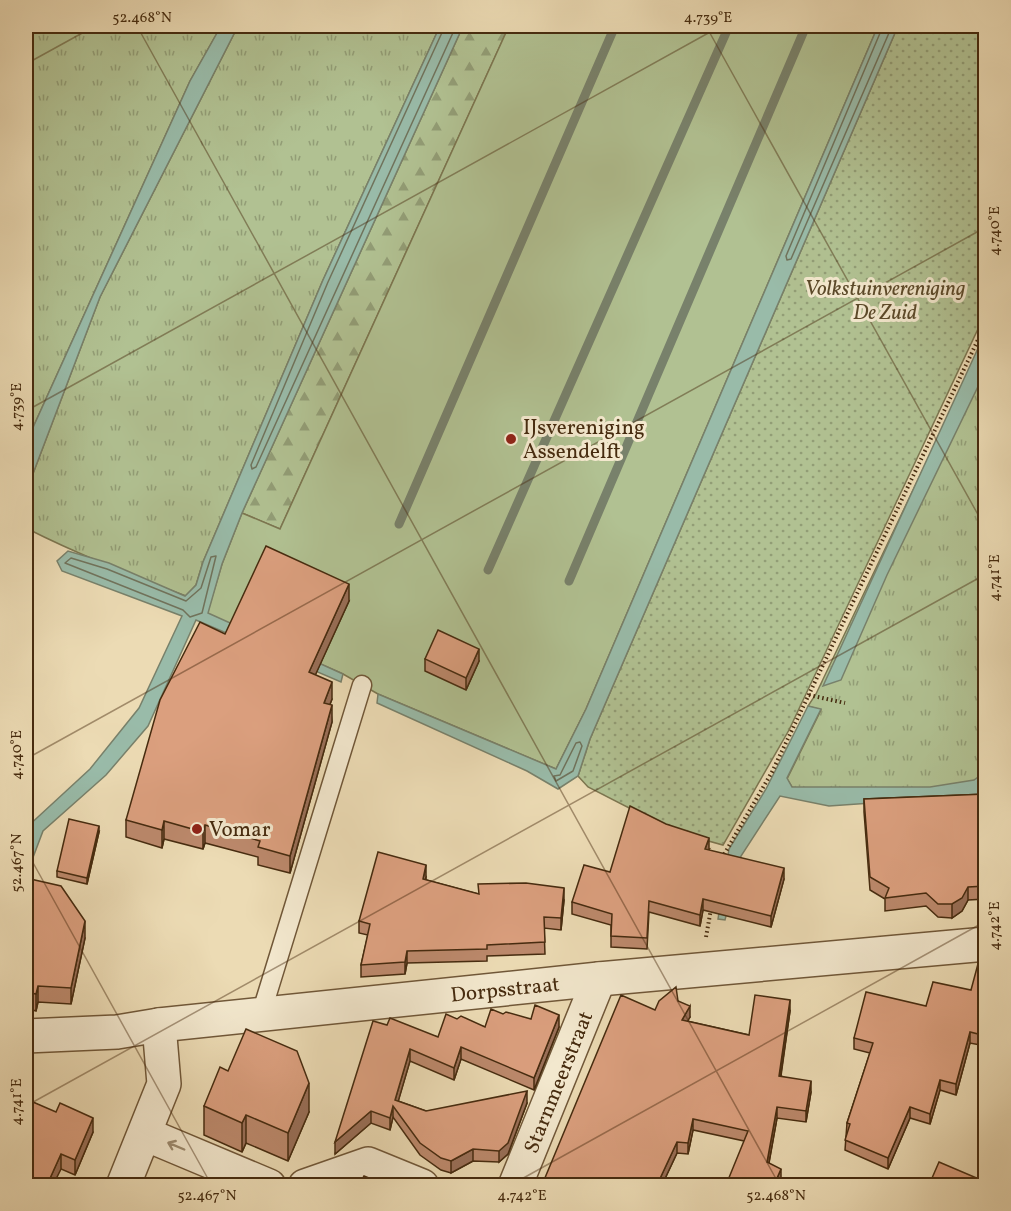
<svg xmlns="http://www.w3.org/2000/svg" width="1011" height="1211" viewBox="0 0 1011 1211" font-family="Vollkorn,serif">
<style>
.grass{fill:url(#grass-tufts);stroke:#7c7650;stroke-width:1.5}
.forest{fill:url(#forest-firs);stroke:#7c7650;stroke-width:1.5}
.garden{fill:url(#garden-dots);stroke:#7c7650;stroke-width:1.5}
.pitch{fill:#b1c192;stroke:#7c7650;stroke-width:1.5}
.water{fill:#99bba9;stroke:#78816b;stroke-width:1.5}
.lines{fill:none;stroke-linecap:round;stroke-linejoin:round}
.shore{stroke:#70735c;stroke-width:1.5}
.stream{stroke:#78816b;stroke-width:9}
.service-casing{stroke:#705738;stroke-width:21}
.minor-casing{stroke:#705738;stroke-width:36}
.tertiary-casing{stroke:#705738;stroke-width:36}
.path{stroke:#462b0f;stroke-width:4;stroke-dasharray:1.5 3;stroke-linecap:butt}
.service{stroke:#f3e8ce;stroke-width:18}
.minor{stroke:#f3e8ce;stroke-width:33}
.tertiary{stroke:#f3e8ce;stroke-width:33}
.wall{fill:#bc896c;stroke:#462b0f;stroke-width:1.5}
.shaded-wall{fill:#996f58;stroke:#462b0f;stroke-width:1.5}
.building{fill:#db9f7e;stroke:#462b0f;stroke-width:1.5}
.oneway{stroke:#9c8a6e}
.ticks{fill:none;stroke:#462b0f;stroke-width:1.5;stroke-opacity:0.45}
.poi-dot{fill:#8f2418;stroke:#f3e8ce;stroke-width:2}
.labels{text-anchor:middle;stroke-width:6;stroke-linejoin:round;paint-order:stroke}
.park-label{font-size:21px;font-style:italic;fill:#5b4929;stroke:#f3e8ce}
.poi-label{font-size:21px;fill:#462b0f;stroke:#f3e8ce;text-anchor:start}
.street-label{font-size:21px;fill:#462b0f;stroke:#f3e8ce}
.neatline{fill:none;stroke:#462b0f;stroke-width:2}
.ticks-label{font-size:15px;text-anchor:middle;fill:#462b0f}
</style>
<defs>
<pattern id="grass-tufts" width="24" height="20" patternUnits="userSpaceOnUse" patternTransform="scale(1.5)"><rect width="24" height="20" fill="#b1c192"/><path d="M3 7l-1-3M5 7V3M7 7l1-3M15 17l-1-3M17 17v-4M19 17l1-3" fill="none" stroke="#929d76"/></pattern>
<pattern id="forest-firs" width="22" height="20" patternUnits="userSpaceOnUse" patternTransform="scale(1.5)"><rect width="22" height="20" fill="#b1c192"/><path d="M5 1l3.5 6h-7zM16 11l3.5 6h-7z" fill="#929d76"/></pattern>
<pattern id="garden-dots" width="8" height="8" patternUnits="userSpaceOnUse" patternTransform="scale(1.5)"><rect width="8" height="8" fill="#b1c192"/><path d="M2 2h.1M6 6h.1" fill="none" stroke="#929d76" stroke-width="1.8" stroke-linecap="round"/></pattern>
</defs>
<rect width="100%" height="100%" fill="#ecdbb4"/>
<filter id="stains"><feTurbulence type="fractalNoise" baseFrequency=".00333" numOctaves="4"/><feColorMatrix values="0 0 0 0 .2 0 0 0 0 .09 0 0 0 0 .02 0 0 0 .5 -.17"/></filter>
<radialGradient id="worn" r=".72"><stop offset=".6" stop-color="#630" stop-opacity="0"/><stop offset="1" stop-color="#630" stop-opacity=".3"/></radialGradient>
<g class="grass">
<path d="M26,26H221L190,81L26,443Z"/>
<path d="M238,26H440L323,280L203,562L196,585L186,596C131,575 77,554 26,528V492L100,297Z"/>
<path d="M985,339V795L827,802L792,787L787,779L821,710L808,706L816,694Z"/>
</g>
<path class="forest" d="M463,26H509L280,529L242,513Z"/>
<path class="garden" d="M898,26H985V314L789,730L723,845L676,832L588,787L578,776L590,739Z"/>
<path class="pitch" d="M509,26H878L586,709L556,769L378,694L343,674L207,614L222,564L242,513L280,529Z"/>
<g class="water">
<path d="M221,26H238L100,297L26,492V443L190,81Z"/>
<path d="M440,26H463L242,513L222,564L208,613L343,674L341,682L196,620L148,726L106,775L43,831L26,876V828L90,769L139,708L182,616L62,571L57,561L68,551L109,563L185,596L196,585L203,562L323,280Z"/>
<path d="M878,26H898L590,739L578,776L558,789L527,771L377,703L378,694L556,769L586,709Z"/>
<path d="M985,333V372L887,575L841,680L823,686Z"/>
<path d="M808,706L821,709L787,778L792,787H930L974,780L985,772V795L829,806L780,796L741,856L725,920L718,919L729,849L766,789Z"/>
</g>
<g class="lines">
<g class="shore">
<path d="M445,26L328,282L251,465L252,469L256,467L456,26"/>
<path d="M883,26L786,256L787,260L791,259L892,26"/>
<path d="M216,556L202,613L190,617L183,610L65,563L71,558L107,569L186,601L201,588L211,557Z"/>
<path d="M576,743L580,742L582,746L573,771L556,781L554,776L560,775Z"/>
</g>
<g class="stream">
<path d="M399,524L615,26"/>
<path d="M488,570L729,26"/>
<path d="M569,581L806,26"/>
</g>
<defs>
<path id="service" d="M261,1014L362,685"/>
<g id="minor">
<path d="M145,1134L269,1186"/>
<path d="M123,1186L164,1084L159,1025"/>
<path d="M305,1186L368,1164L422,1186"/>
<path d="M515,1186L599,979"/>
</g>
<path id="tertiary" d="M26,1036L117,1032L159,1025L599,979L986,944"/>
</defs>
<use href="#service" class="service-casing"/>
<use href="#minor" class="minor-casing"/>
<use href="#tertiary" class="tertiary-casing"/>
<g class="path">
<path d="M809,695L845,703"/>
<path d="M722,858L772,772L986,323"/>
<path d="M706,937L711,909"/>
</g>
<use href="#service" class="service"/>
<use href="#minor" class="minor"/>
<use href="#tertiary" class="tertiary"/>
</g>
<g class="wall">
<path d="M349,601L315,675L332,699L330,704L332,722L290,873L258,865V857L205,843L203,849L164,839L162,848L126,837V820L225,634Z"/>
<path d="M425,659L479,661L466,690L425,671Z"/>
<path d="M986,794V899L968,900L962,911L952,918L938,917L926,906L885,911V899L870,890L864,812V799Z"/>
<path d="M99,832L87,884L57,877V871Z"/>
<path d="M709,849L708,850L784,879L771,927L703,910L700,926L649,912L647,949L611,947V925L572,914V902L610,872Z"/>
<path d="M426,877V880L478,894L564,900L561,930L544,928L545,954L487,956V961L407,963L405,974L361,977V965L368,935L359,933V921Z"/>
<path d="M26,878L85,938L71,1004L38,1002L36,1011L26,1008Z"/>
<path d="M986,961V1046L970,1043L956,1095L940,1090L930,1124L910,1118L888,1169L845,1150L847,1123L870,1053L854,1049V1038L926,1006L971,990Z"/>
<path d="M678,1001L690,1017L687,1021L749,1035L790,1011L781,1076L811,1092L806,1122L777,1118L769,1163L781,1180L744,1141L693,1130L688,1154L677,1153L662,1185H542L655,1010Z"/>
<path d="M503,1014L559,1027L534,1090L461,1059L454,1080L410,1061L398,1101L426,1111L527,1103L508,1154L499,1162L473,1161L451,1173L441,1170L420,1155L393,1117L390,1130L371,1123L335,1154L387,1025L438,1037L457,1019L485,1027Z"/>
<path d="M26,1099L93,1132L75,1175L61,1169Z"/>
<path d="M204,1106L309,1112L288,1161L246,1143L242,1152L204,1135Z"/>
</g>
<g class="shaded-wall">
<path d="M349,584V601L309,689V672Z"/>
<path d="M479,649V661L466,690V678Z"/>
<path d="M332,682V699L324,720V703Z"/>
<path d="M332,705V722L290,873V856Z"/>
<path d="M164,821V839L162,848V830Z"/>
<path d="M205,825V843L203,849V832Z"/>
<path d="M99,826V832L87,884V878Z"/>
<path d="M709,838V849L705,860V849Z"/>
<path d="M426,865V877L423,891V879Z"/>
<path d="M784,868V879L771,927V916Z"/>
<path d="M968,887V900L962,911L952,918V904Z"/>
<path d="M564,888V900L561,930V918Z"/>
<path d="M703,899V910L700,926V915Z"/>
<path d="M85,921V938L71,1004V988Z"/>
<path d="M407,951V963L405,974V962Z"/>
<path d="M38,986V1002L36,1011V994Z"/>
<path d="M790,1000V1011L779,1087V1076Z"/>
<path d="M690,1006V1017L682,1031V1020Z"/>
<path d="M559,1015V1027L534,1090V1078Z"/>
<path d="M970,1032V1043L956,1095V1084Z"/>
<path d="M461,1047V1059L454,1080V1068Z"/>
<path d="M410,1049V1061L396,1109L395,1100Z"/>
<path d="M940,1080V1090L930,1124V1114Z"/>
<path d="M811,1081V1092L806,1122V1111Z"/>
<path d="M309,1083V1112L288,1161V1133Z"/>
<path d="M527,1091V1103L508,1154L499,1162V1151Z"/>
<path d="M393,1106V1117L390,1130V1118Z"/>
<path d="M777,1107V1118L767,1173V1162Z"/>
<path d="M910,1107V1118L888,1169V1158Z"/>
<path d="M371,1111V1123L335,1154V1142Z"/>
<path d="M246,1115V1143L242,1152V1123Z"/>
<path d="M93,1118V1132L75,1175V1160Z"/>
<path d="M693,1119V1130L688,1154V1143Z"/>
<path d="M677,1142V1153L662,1185H657Z"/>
<path d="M473,1149V1161L451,1173V1161Z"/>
<path d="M61,1154V1169L53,1185H47Z"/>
<path d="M781,1169V1180L779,1185H774Z"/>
</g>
<g class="building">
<path d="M266,546L349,584L309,672L332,682L324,703L332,705L290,856L258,847L260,841L205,825L203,832L164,821L162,830L126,820L160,700L200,622L225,634Z"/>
<path d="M438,630L479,649L466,678L425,659Z"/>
<path d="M986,794V886L968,887L962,898L952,904H938L926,893L885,898L889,888L870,877L864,799Z"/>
<path d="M630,806L666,824L709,838L705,849L784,868L771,916L703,899L700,915L649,901L647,938L611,936L612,914L572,902L584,865L610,872Z"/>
<path d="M69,819L99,826L87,878L57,871Z"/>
<path d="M378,852L426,865L423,879L479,894L478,884L526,883L564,888L561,918L544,917L545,942L487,945V949L407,951L405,962L361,965L370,924L359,921Z"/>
<path d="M26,878L61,886L85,921L71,988L38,986L36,994L26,992Z"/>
<path d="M979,960L986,961V1036L970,1032L956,1084L940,1080L930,1114L910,1107L888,1158L845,1140L850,1124L847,1123L873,1043L854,1038L866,992L926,1006L933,982L971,990Z"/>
<path d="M676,987L678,1001L690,1006L682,1020L749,1035L755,995L790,1000L779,1076L811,1081L806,1111L777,1107L767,1162L781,1169L774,1185H726L748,1131L693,1119L688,1143L677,1142L657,1185H542L621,995L655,1010L659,1001Z"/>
<path d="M535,1005L559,1015L534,1078L461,1047L454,1068L410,1049L395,1100L426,1111L527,1091L508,1143L499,1151L473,1149L451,1161L441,1158L420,1143L393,1106L390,1118L371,1111L335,1142L373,1021L387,1025L390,1018L438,1037L446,1014L457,1019L461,1016L485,1027L491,1009L503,1014L506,1012L531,1019Z"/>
<path d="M246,1029L297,1051L309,1083L288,1133L246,1115L242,1123L204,1106L220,1067L228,1071Z"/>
<path d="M26,1099L56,1112L60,1103L93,1118L75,1160L61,1154L47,1185H26Z"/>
<path d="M939,1162L986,1182V1185H929Z"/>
<path d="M364,1176L386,1185H359Z"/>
<path d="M878,1181L888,1185H876Z"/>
</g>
<defs><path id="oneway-shaft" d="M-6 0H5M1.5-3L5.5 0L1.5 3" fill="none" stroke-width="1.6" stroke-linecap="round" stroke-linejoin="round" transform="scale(1.5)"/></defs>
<use class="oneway" href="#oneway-shaft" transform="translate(176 1146) rotate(-157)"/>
<path class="ticks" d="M137,26L780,1186M706,26L986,529M26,64L95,26M26,411L721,26M26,759L986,227M26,850L212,1186M26,1106L986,574M509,1186L986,921"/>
<g class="poi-dot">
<circle cx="511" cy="439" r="6"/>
<circle cx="197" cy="829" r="6"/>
</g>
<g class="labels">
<g class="park-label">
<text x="885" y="295">Volkstuinvereniging<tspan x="885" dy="24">De Zuid</tspan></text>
</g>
<g class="poi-label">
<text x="523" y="434">IJsvereniging<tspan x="523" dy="24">Assendelft</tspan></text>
<text x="209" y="836">Vomar</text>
</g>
<g class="street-label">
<text transform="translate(505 989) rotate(-6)" y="7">Dorpsstraat</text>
<text transform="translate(558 1082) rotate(-68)" y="7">Starnmeerstraat</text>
</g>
</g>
<rect width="1011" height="1211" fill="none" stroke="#ecdbb4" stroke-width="66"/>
<rect x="33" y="33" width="945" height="1145" class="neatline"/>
<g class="ticks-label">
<text x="142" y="22">52.468°N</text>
<text x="708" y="22">4.739°E</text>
<text transform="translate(994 231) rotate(-90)" y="5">4.740°E</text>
<text transform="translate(16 407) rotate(-90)" y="5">4.739°E</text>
<text transform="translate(994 578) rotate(-90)" y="5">4.741°E</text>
<text transform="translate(16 755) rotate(-90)" y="5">4.740°E</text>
<text transform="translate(16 863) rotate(-90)" y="5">52.467°N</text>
<text transform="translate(994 926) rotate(-90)" y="5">4.742°E</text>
<text transform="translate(16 1102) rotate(-90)" y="5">4.741°E</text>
<text x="207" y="1200">52.467°N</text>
<text x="522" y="1200">4.742°E</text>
<text x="776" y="1200">52.468°N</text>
</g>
<rect width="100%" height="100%" filter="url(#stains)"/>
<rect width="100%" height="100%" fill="url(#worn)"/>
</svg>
